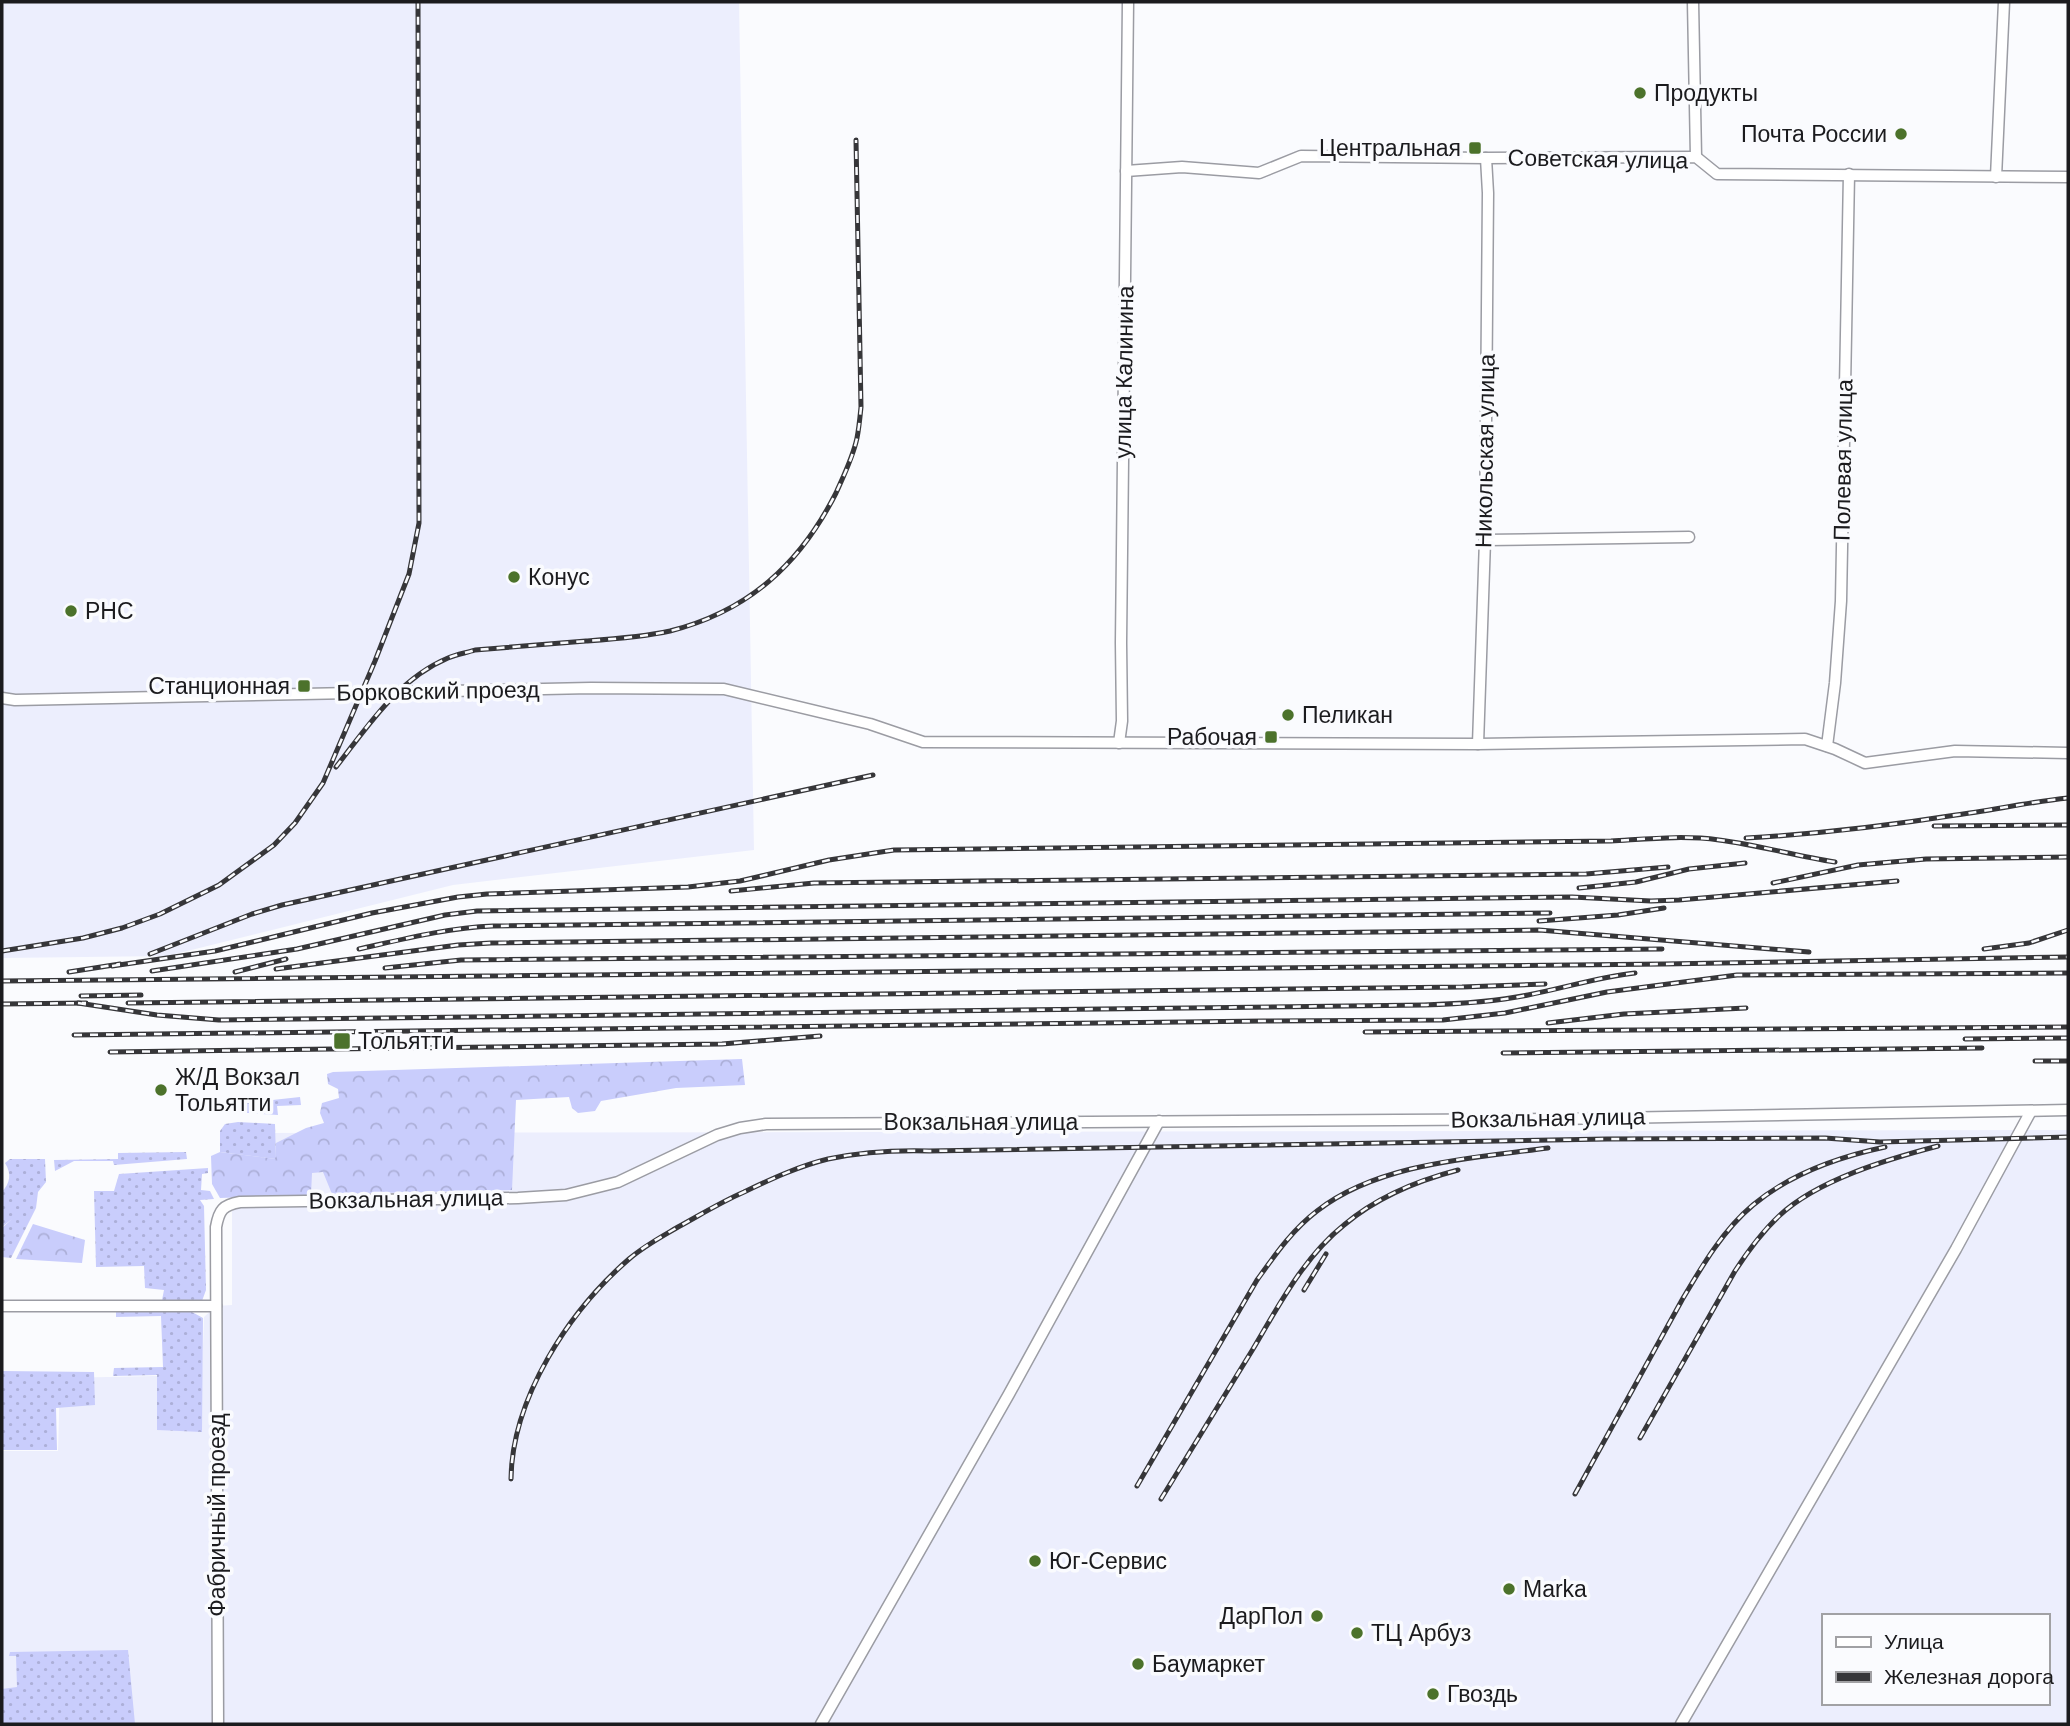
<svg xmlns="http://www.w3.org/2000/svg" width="2070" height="1726" viewBox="0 0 2070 1726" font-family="Arial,sans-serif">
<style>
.built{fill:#eceefd;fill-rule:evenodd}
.grass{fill:url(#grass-dots)}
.forest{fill:url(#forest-crowns)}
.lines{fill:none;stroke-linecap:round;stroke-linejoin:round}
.minor-casing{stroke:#9b9ca3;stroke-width:13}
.minor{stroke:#fff;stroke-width:10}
.rail-casing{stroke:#363639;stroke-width:5}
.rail{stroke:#fafbfe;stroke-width:2.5;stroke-dasharray:8;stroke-linecap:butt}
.poi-dot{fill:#4c722b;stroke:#fafbfe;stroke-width:2.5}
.labels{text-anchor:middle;stroke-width:7;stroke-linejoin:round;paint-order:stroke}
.poi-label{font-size:23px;fill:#1b1b1e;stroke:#fafbfe;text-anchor:start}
.street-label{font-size:23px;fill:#1b1b1e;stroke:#fafbfe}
</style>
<defs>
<pattern id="grass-dots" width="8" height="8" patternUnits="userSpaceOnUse" patternTransform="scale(1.75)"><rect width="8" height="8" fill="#c9cdfc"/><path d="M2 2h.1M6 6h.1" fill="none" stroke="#acafd8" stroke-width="1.8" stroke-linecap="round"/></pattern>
<pattern id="forest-crowns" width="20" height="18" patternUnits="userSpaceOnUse" patternTransform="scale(1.75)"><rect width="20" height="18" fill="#c9cdfc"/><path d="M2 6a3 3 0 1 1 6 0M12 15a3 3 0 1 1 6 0" fill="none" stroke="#acafd8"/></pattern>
</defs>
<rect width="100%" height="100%" fill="#fafbfe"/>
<g class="built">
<path d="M2,2H739L754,850L453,885L167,956L2,958Z"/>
<path d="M2068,1130V1724H2V1451H58L60,1378L202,1375L204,1317L216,1306L232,1305V1133ZM1823,1616H2047V1703H1823Z"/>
</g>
<g class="grass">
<path d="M300,1097L301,1105L277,1106L278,1115L233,1112L228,1109V1105Z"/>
<path d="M238,1122L275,1124L276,1159L220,1152V1131L225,1124Z"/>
<path d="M186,1152L187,1159L114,1165L113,1161H74L55,1171L54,1160L118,1159V1153Z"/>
<path d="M10,1159H45L46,1182L38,1192L36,1208L11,1258L2,1257V1228L12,1219L2,1227V1192C10,1183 12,1174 5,1163Z"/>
<path d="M208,1168V1173L202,1174L201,1190L210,1191L214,1199L200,1200L204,1206L206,1290L202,1301L162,1300L164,1290L145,1288L144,1266L96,1267L94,1191H114L119,1174Z"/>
<path d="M116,1312H192L203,1318L202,1432L157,1430V1375L113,1376L114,1368L163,1367L161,1316L116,1317Z"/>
<path d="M2,1371L94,1372L95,1405L56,1408L57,1450H2Z"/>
<path d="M128,1650L135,1724H2V1689L17,1687L16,1656H9L10,1652Z"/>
</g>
<g class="forest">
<path d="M742,1059L745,1085L676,1088L601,1101L595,1111L578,1113L572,1108L569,1097L516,1100L512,1190L332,1194L323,1172L312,1173L311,1195L220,1198L212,1184L211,1156L220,1152L276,1159V1143L306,1128L324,1123L320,1113L322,1103L339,1098L338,1089L328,1084L327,1074L333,1072Z"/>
<path d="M33,1224L85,1240L82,1263L16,1259Z"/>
</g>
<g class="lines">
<defs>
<g id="minor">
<path d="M1693,2L1696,157"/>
<path d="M1126,171L1182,167L1259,173L1301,156L1486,158L1696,157L1717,174L2068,177"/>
<path d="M1996,177L2004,2"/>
<path d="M1485,540L1689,537"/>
<path d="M2,698L15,700L591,688L724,689L870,724L923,742L1478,744L1805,739L1835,749L1865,763L1955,751L2068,753"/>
<path d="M1119,743L1122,721L1121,643L1128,2"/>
<path d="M1478,744L1485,540L1488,193L1486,158"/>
<path d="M1827,746L1835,683L1841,601L1849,174"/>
<path d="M2,1306H216"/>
<path d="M218,1724L216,1227C219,1210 223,1205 240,1202L518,1198L566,1195L618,1182L717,1135L740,1128L766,1124L1556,1119L2068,1110"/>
<path d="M821,1724L1009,1394L1159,1121"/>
<path d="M1681,1724L1956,1249L2031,1111"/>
</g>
</defs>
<use href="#minor" class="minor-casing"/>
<use href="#minor" class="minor"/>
<defs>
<g id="rail">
<path d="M336,767C368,726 398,679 448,658C457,654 466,653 475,650C512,647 549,644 586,641C614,639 643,637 670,631C749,611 800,564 836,493C844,475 853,457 857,438C859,428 860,417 861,407L856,140"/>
<path d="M1934,826L2068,825"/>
<path d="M1746,838C1816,834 1886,826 1956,815C1993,810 2030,802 2068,798"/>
<path d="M1773,883L1858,865L1926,859L2068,857"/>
<path d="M1579,888L1636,882L1689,869L1745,863"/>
<path d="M731,891L814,883L1586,874L1668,867"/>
<path d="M1539,921L1618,915L1664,908"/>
<path d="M359,949C404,939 447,928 493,926L1550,913"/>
<path d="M1984,949L2029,943L2068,930"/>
<path d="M2,951L83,938L122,928L160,914L219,885L274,845L295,823L323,783L375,661L409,574L419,523L418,2"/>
<path d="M150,954L252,914L282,905L873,775"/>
<path d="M112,966L215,951L372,913L458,897L487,894L688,887L740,881L829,860L894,850L1611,841C1647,839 1683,835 1719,840C1758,845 1796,856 1835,862"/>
<path d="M385,968L461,960L1662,949"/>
<path d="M276,969L458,945L491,943L1539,930L1809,952"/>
<path d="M152,971L297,949L445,915L477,911L1572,897L1651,901L1679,900L1897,881"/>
<path d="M69,972L120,964"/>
<path d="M235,972L286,959"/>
<path d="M2,981L1664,964L2068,957"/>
<path d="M81,996L141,995"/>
<path d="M78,1003L157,1015L219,1020L1424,1005C1459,1004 1494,1002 1528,995C1564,988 1599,977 1635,973"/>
<path d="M128,1003L1462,987L1545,984"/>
<path d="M2,1004L86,1003"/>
<path d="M1548,1023L1624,1014L1746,1008"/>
<path d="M1365,1032L2068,1027"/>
<path d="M74,1035L1264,1021L1443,1020L1505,1013L1607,992L1737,975L2068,973"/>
<path d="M1965,1039L2068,1038"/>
<path d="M110,1052L722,1044L820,1036"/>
<path d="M1503,1053L1982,1048"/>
<path d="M2035,1061H2068"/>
<path d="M1304,1290L1326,1254"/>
<path d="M1640,1438L1735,1271C1748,1251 1762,1232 1779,1216C1817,1180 1888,1159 1938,1146"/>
<path d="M511,1479C512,1398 569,1311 629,1259C644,1246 661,1237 678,1227C700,1215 721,1202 744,1192C771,1179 799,1166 828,1159C862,1152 894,1150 929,1151L1607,1139L1825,1138L1880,1142L2068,1137"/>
<path d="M1137,1486L1257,1280C1275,1255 1292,1230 1317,1211C1378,1163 1473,1158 1548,1148"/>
<path d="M1575,1494L1682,1300C1702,1266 1723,1230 1753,1205C1790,1174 1838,1157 1885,1147"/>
<path d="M1161,1499C1192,1449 1222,1399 1253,1349C1279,1305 1304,1257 1344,1225C1377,1197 1416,1181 1458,1170"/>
</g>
</defs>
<use href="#rail" class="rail-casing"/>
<use href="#rail" class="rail"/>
</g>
<g class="poi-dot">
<circle cx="1640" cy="93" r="7"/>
<circle cx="1901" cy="134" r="7"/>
<rect x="1468" y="141" width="14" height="14" rx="3.5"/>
<circle cx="514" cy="577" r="7"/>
<circle cx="71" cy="611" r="7"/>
<rect x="297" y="679" width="14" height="14" rx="3.5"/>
<circle cx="1288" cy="715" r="7"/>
<rect x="1264" y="730" width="14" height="14" rx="3.5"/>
<rect x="333" y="1032" width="18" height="18" rx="3.5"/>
<circle cx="161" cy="1090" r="7"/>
<circle cx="1035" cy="1561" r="7"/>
<circle cx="1509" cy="1589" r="7"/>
<circle cx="1317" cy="1616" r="7"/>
<circle cx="1357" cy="1633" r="7"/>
<circle cx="1138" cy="1664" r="7"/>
<circle cx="1433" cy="1694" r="7"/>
</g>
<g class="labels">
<g class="poi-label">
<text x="1654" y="101">Продукты</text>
<text x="1887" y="142" text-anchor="end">Почта России</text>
<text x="1461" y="156" text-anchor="end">Центральная</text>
<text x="528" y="585">Конус</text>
<text x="85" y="619">РНС</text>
<text x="290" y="694" text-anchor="end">Станционная</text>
<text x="1302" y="723">Пеликан</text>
<text x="1257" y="745" text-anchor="end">Рабочая</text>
<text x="358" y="1049">Тольятти</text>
<text x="175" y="1085">Ж/Д Вокзал<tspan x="175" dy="26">Тольятти</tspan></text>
<text x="1049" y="1569">Юг-Сервис</text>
<text x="1523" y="1597">Marka</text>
<text x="1303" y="1624" text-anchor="end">ДарПол</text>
<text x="1371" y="1641">ТЦ Арбуз</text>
<text x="1152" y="1672">Баумаркет</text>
<text x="1447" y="1702">Гвоздь</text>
</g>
<g class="street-label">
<text transform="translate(1598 159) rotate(1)" y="8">Советская улица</text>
<text transform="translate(1124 372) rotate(-89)" y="8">улица Калинина</text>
<text transform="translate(1485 451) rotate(-89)" y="8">Никольская улица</text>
<text transform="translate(1843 460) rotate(-89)" y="8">Полевая улица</text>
<text transform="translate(438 691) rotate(-1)" y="8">Борковский проезд</text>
<text transform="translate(1548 1118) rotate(-1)" y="8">Вокзальная улица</text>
<text x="981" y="1130">Вокзальная улица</text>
<text transform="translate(406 1199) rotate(-1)" y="8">Вокзальная улица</text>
<text transform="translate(217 1515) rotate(-90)" y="8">Фабричный проезд</text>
</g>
</g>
<rect width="2070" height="1726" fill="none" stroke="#1b1b1e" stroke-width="7"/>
<rect x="1822" y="1614" width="228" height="91" fill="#fafbfe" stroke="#a1a1a4" stroke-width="2"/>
<rect x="1836" y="1637" width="35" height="10" fill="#ffffff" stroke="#a1a1a4" stroke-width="2"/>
<text x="1884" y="1649" font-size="21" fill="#1b1b1e">Улица</text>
<rect x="1836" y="1672" width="35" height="10" fill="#363639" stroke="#a1a1a4" stroke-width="2"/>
<text x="1884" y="1684" font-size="21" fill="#1b1b1e">Железная дорога</text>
</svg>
